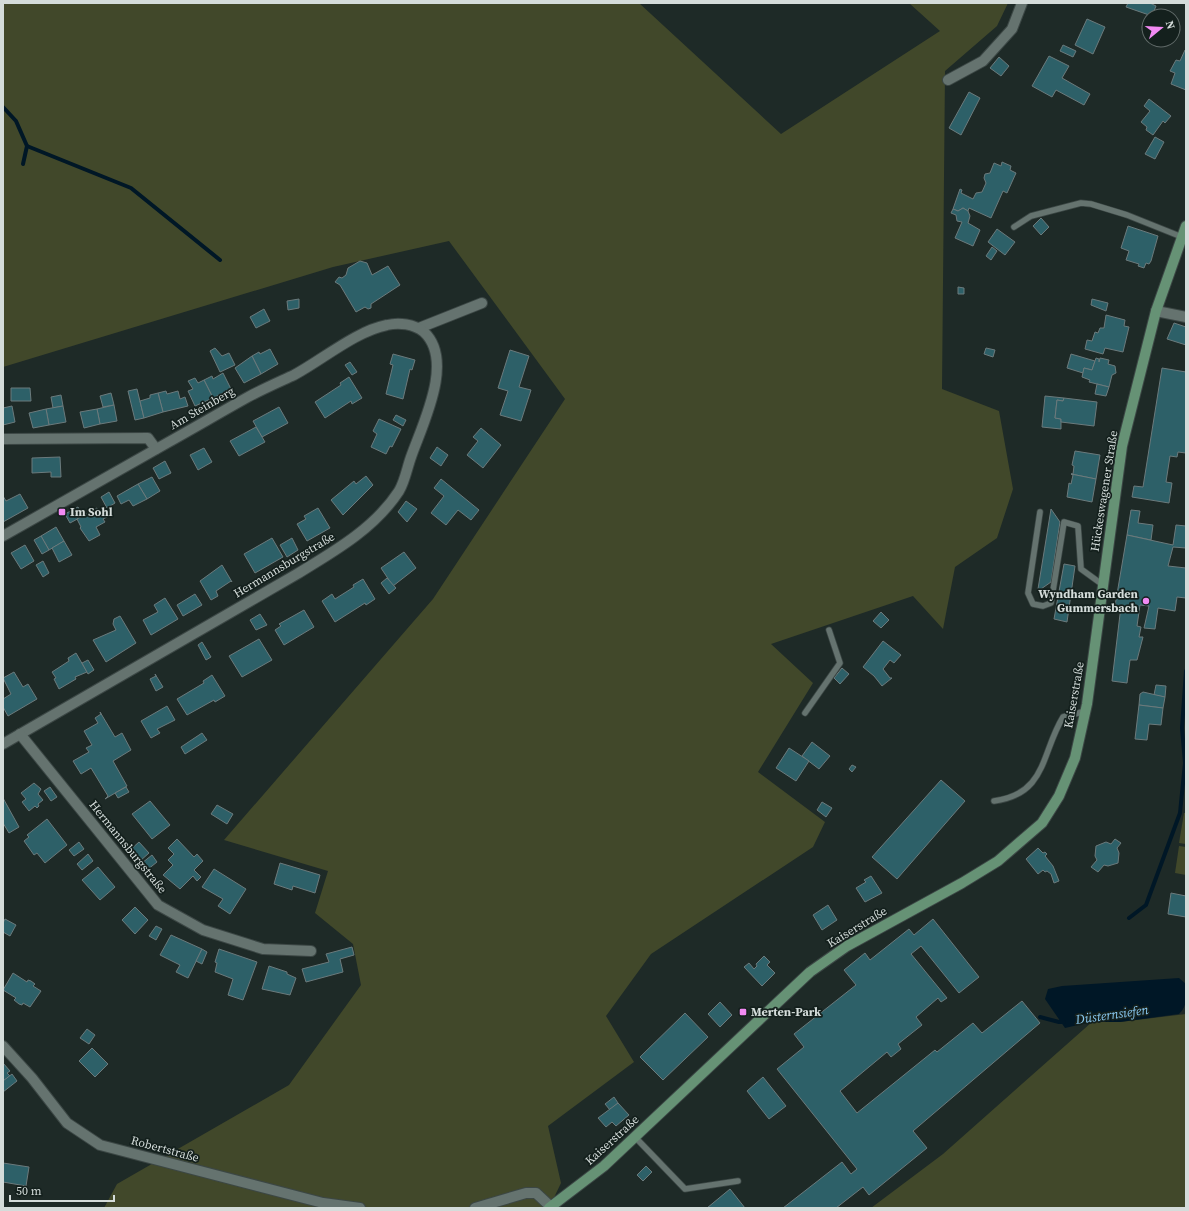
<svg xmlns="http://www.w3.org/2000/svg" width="1189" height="1211" viewBox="0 0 1189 1211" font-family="'Source Serif 4',serif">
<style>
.green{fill:#41482a}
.water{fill:#001726}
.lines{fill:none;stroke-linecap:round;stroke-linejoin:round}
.stream{stroke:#001726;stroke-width:4}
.building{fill:#2d6068;stroke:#6b7a7c}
.lane-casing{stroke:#3c4745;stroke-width:7}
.street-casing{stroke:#3c4745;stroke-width:12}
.secondary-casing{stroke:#3c4745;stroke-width:12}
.lane{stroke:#65736f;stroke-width:5.5}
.street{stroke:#65736f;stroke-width:10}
.secondary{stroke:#669275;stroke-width:10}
.poi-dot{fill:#f28af3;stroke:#14201d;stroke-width:1.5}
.labels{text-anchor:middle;stroke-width:3.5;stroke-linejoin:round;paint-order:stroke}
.street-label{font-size:12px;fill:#d4dcda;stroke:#14201d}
.poi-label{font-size:12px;font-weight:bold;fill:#d4dcda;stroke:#14201d;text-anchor:start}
.water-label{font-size:13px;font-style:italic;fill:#89c8f0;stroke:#14201d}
</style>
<rect width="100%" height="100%" fill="#1e2a27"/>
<g class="green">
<path d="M3,3H639L781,134L940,31L909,3H1008L997,26L945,71L942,389L999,411L1013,489L997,538L955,567L943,629L913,596L771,644L813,683L758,772L825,822L813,847L651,954L606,1016L634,1062L548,1126L561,1183L549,1208H104L117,1184L289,1085L361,985L353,944L315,913L328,871L224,840L433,599L565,399L449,241L333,267L3,367Z"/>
<path d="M1184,813H1186V844L1179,843Z"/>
<path d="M1179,846L1186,847V875L1175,873Z"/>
<path d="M1186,1014V1208H871L943,1154L1092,1022H1120Z"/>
</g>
<path class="water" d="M1179,978L1186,984C1186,995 1188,1006 1179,1014L1120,1022H1091L1065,1028L1045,999L1048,989L1062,986Z"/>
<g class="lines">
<g class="stream">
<path d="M3,107L16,121L27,146L131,188L220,260"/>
<path d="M23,164L27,146"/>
<path d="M1129,918L1146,905L1180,813L1185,763L1182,728L1186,671"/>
<path d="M1040,1017L1059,1022H1064"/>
</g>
</g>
<g class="building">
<path d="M1128,3H1150L1156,6L1152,16L1126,7Z"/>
<path d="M1087,19L1105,27L1093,54L1075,45Z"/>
<path d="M1063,45L1076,51L1073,57L1060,51Z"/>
<path d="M1185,50L1186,51V90L1171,84L1175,73L1170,71L1176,60L1180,61Z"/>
<path d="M1049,56L1069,66L1062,78L1090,94L1084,105L1056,90L1052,97L1032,86Z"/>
<path d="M999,57L1009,66L1001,76L990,68Z"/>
<path d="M969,92L980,98L961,135L949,128Z"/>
<path d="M1149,99L1171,116L1165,123L1163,121L1153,135L1146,130L1147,127L1141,122L1150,111L1144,106Z"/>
<path d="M1155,137L1164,142L1155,159L1145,154Z"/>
<path d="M1002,162L1011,166L1010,170L1016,173L1007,193L1003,191L991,218L969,208L968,211L963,208L958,211L953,209L960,189L962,190L961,193L973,199L976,193L982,192L986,183L984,178L985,174L990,173L994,163L1001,166Z"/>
<path d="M963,208L968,211L970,216L968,223L980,230L973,246L955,238L962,222L957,221L956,215L951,213L953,209L958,211Z"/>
<path d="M1041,218L1049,227L1041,235L1033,226Z"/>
<path d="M1128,226L1158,236L1151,261L1149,264L1146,263L1144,268L1138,266L1139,264L1126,260L1129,251L1121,248Z"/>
<path d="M997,229L1015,242L1005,255L988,242Z"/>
<path d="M992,247L997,251L991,260L986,256Z"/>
<path d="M360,261L367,263L372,275L388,266L400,285L371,304V308L368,309L365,307L356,312L340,285L335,282L339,277L342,278L346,275L348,268Z"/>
<path d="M958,287L964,288V294H958Z"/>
<path d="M299,299V308L288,310L287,301Z"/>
<path d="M1092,299L1108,303L1106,311L1091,305Z"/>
<path d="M264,309L270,321L256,328L250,317Z"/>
<path d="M1106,315L1125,320L1124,326L1129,327L1123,352L1105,348L1103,354L1085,349L1087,340L1092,341L1095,332L1098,333L1100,328H1104Z"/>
<path d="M1174,323L1186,327V345L1167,339Z"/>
<path d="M215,348L222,356L229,353L235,365L220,372L210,351Z"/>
<path d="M986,348L995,350L993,357L984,354Z"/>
<path d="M270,349L278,364L261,374L252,356L259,352L260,354Z"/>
<path d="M510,350L529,356L519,387L531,390L521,421L500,415L508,391L498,388Z"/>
<path d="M393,354L415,360L412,370L410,369L403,399L386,394L393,365L390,364Z"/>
<path d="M1071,354L1095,361L1092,370L1084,368L1083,373L1067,368Z"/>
<path d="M252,356L261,374L244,383L235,368Z"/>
<path d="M1096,358L1099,359V362L1100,358L1109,360L1108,364L1115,366L1116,373L1112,375L1109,387L1089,382L1090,380L1082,377L1084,368L1092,370Z"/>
<path d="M350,362L357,372L352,375L345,365Z"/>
<path d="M1162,368L1186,372V453L1178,452L1177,457L1170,456L1166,482L1172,483L1169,503L1132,497L1134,486L1143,487Z"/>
<path d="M223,373L231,389L213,398L204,380L212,376L213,379Z"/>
<path d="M349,377L362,398L352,404L351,401L325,418L315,402L341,385L340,383Z"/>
<path d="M195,378L198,383L204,380L213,398L195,406L188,391L193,389L188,381Z"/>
<path d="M1097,384L1109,387L1106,396L1095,394Z"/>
<path d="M11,388H30L31,401H11Z"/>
<path d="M137,389L144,418L135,420L128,391Z"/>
<path d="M166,391L167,394L178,391L180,399L185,397L188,406L163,412L158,393Z"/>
<path d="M111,393L114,405L103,407L100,396Z"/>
<path d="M158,393L163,412L144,418L140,401L150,398V395Z"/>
<path d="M61,395L63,406L53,408L51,397Z"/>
<path d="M1045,396L1064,398L1063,401L1057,400L1055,418L1061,419V429L1042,427Z"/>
<path d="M1064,398L1097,402L1094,426L1061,422V419L1055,418L1057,400L1063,401Z"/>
<path d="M114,405L117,421L100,424L97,409Z"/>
<path d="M12,406L15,422L3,425V408Z"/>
<path d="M63,406L66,422L49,425L46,409Z"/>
<path d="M279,407L288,423L262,437L253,421Z"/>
<path d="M46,409L49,425L33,428L29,413Z"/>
<path d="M97,409L100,424L84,428L80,412Z"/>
<path d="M396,415L406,420L403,426L393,420Z"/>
<path d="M379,419L401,429L392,447L390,446L386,454L371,447L377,434L373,431Z"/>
<path d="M256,427L265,442L239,456L230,441Z"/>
<path d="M481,428L501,445L483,468L467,455L478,441L473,437Z"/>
<path d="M437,447L448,455L441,466L430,458Z"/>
<path d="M204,448L212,462L198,470L190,455Z"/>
<path d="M1075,451L1100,455L1096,479L1071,474H1073L1074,466L1072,465Z"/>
<path d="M60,457L61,477H51V472L32,473V458Z"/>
<path d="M165,461L171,473L159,479L153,468Z"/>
<path d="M1071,474L1096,479L1092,502L1067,497L1069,483L1071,484L1073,475Z"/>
<path d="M366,476L373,485L343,515L331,500L354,481L356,484Z"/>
<path d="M152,477L160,491L147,499L138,484Z"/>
<path d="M441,479L479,510L471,520L458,510L446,525L431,513L444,496L434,488Z"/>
<path d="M138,484L147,499L133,506L129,500L121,504L117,496Z"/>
<path d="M109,492L115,503L107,508L101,497Z"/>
<path d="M20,494L28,508L3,522V496L6,501Z"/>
<path d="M406,501L417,509L407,522L398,512Z"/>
<path d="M78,507L83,516L70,523L65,514Z"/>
<path d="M97,508L100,514L104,512L107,517L103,519L105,522L96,527L100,535L89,541L80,528L81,527L77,519Z"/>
<path d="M318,508L330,528L307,541L297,524L306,519L304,516Z"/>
<path d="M1051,509L1060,522L1051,582L1041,589H1038Z"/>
<path d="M1131,510L1140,511L1138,523L1153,525L1151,540L1127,535Z"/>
<path d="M1176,525L1186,526V548L1173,547L1168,566L1186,568V598L1177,597L1175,611L1158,608L1155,629L1144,628L1149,606L1140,605L1137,626L1141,627L1139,637H1143L1137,660H1130L1127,683L1112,681L1121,606H1115L1127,535L1173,545Z"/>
<path d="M56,527L64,541L49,550L41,536Z"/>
<path d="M41,536L49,550L42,554L34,540Z"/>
<path d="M272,538L283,557L255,573L244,554Z"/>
<path d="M292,538L298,550L287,557L280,545Z"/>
<path d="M64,541L72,555L59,562L52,548Z"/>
<path d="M25,545L34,561L21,569L11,553Z"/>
<path d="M404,552L416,568L393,586L381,568Z"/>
<path d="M43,561L49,573L43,577L36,565Z"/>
<path d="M1064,564L1075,566L1067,622L1054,619Z"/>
<path d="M222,565L232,582L231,581L216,591L218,596L211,600L200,581Z"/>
<path d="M387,578L396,588L389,594L381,583Z"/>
<path d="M363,579L375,599L366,605L365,603L335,622L322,601L332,594L335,599L354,587L353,585Z"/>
<path d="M195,594L202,605L183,616L177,605Z"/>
<path d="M165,598L178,619L151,635L143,620L158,612L154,605Z"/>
<path d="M304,610L314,627L284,645L275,630L281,626L279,624Z"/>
<path d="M881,612L889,620L881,628L873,621Z"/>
<path d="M260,614L267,625L256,630L250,620Z"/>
<path d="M120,616L136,643L106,662L93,640L116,630L113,624L114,619Z"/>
<path d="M259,639L272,660L242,677L229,656Z"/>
<path d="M883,641L901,655L894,663L890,660L883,669L890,678H892L882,686L874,676L863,667Z"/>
<path d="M202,642L211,657L206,660L198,645Z"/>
<path d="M76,653L87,672L75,677L76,679L59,689L54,679L56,678L52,672L69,661L68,658Z"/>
<path d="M88,660L94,670L88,674L82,663Z"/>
<path d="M842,668L849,674L840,684L834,678Z"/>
<path d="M14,672L23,687L28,684L37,699L8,716L3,707V699L11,694L3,678Z"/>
<path d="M155,674L163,687L156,691L150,679L156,676Z"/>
<path d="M212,675L225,696L215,702L214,700L187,715L177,699L204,683L203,681Z"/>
<path d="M1156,685L1166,686L1165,697L1154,695Z"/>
<path d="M1143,692L1165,697L1163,708L1139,705L1140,694Z"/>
<path d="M1139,705L1163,708L1161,725L1149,724L1147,740L1135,739Z"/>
<path d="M167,706L175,720L157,729L160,733L151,738L141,721Z"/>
<path d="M100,712L115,737L122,733L131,750L113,761L127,786L105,799L108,796L91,768L81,774L73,761L89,752L86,748L92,745L84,731L98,723L95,718L101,714Z"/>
<path d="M202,733L207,740L185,754L181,747Z"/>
<path d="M812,742L830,756L819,769L802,756Z"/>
<path d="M789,748L809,761L796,781L776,768Z"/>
<path d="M852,765L856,767L852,772L849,769Z"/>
<path d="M941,780L965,801L897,879L872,857Z"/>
<path d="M34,783L41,789L38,794L43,800L38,804L39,806L37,808L35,806L29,811L22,802L26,799L21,793Z"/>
<path d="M50,787L57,797L51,801L44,791Z"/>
<path d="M126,787L129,792L118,798L115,793Z"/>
<path d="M3,798L19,827L9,833L3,823Z"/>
<path d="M150,801L170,825L152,839L132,814Z"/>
<path d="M822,802L832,808L826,817L817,810Z"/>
<path d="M217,805L233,814L227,824L211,814Z"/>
<path d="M47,819L67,845L45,863L37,853L34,855L24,841L29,837L27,835Z"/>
<path d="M177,839L194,857L197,854L203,861L194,870L201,877L197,881L193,876L180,889L163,875L173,865L168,860L174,854L168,848Z"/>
<path d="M1115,839L1121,843L1117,848L1119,853L1118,863L1108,866L1104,865L1098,872L1091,867L1097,860L1095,856L1096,846L1106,842L1111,844Z"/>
<path d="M79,842L84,849L74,856L69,850Z"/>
<path d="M139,842L149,853L140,861L130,850Z"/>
<path d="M1038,848L1043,853L1045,852L1047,854L1045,856L1053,866L1059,881L1054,883L1051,874L1047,871L1045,872L1043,870L1038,874L1026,859Z"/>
<path d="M88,854L93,861L82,870L77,864Z"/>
<path d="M152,855L157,862L147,870L142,863Z"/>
<path d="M280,863L320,875L315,893L293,886L292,890L274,884Z"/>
<path d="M98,867L115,887L100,900L82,880Z"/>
<path d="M214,869L246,889L230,914L218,906L223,899L202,887Z"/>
<path d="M871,876L882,893L865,902L856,888L866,882L864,880Z"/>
<path d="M1171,893L1186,896V917L1168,914Z"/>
<path d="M828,905L837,920L822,930L813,915Z"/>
<path d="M135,907L148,920L135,934L122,920Z"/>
<path d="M5,919L16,925L10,936L3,932V923Z"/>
<path d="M933,919L979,977L959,993L921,946L911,954L947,998L941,1002L938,998L916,1017L922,1025L898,1044L901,1049L891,1057L887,1052L840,1091L857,1113L935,1050L937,1052L973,1023L982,1033L1022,1001L1040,1023L913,1131L927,1148L869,1195L863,1187L836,1208H783L842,1162L851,1174L857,1169L777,1069L804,1047L794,1034L856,985L844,970L865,953L870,960L909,929L914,935Z"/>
<path d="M156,926L162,929L156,940L149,936Z"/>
<path d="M171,935L202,949L188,978L176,972L180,965L160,955Z"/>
<path d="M352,947L354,955L340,959L343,972L306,982L302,969L329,962L326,954Z"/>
<path d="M202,949L207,952L202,964L196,961Z"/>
<path d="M219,949L257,962L243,1000L228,995L233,979L215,972L217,963L215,962Z"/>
<path d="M764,956L770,962L767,965L775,973L762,986L744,967L749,963L754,969L757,966L756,964Z"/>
<path d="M269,966L287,972V974L296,978L290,995L262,989Z"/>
<path d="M13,973L27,982L28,980L31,981L35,984L33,986L41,991L30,1007L23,1003L22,1005L19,1004L14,1000L16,998L3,990Z"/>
<path d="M720,1002L732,1015L720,1027L708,1014Z"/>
<path d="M685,1013L708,1037L663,1080L640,1057Z"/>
<path d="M87,1029L95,1035L89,1044L80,1038Z"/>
<path d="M92,1048L108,1064L95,1077L79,1061Z"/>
<path d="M3,1063L10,1071L7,1073L10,1076L3,1081Z"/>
<path d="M12,1074L17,1081L3,1092V1081Z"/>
<path d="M763,1077L786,1106L769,1119L747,1091Z"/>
<path d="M614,1097L618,1103L610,1110L605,1104Z"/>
<path d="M618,1103L629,1115L616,1126L612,1122L606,1127L598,1118Z"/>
<path d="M3,1163L29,1167L26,1186L3,1182Z"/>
<path d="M646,1166L652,1172L643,1181L637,1175Z"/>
<path d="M730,1189L745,1208H707Z"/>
</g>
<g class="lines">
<defs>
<g id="lane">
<path d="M1014,227L1031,216L1081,203L1091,204L1127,215L1182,237"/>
<path d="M1040,512L1028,593L1033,604L1043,606L1051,603L1064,522L1078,526L1081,569L1103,585"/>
<path d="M805,713L840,663L829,630"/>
<path d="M994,801C1047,794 1041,753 1063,717L1086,711"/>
<path d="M635,1137L685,1189L738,1181"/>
</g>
<g id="street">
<path d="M948,80L983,61L1012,29L1022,3"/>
<path d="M1156,311L1186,317"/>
<path d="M419,328L482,303"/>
<path d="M3,439L148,438L156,449"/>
<path d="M3,536C57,505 112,474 167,443C194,428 221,412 248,397C263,389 279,382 294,375C322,360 356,331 387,325C399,322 414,324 424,332C455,361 422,425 411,457C407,468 405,481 399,491C375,528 335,551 297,574L3,744"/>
<path d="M20,734L158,905L203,930L263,949L311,951"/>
<path d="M3,1046L32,1078L67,1123L100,1145L323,1203L360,1208"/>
<path d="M475,1208L526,1193H536L551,1207"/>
</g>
<path id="secondary" d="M549,1208L604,1166L810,972L847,946L962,883L998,861L1042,823L1059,796L1075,758L1087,704L1122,446L1156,311L1186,226"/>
</defs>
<use href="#lane" class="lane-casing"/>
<use href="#street" class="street-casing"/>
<use href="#secondary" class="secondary-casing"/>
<use href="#lane" class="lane"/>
<use href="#street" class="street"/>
<use href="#secondary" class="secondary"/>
</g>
<g class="poi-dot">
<rect x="58" y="508" width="8" height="8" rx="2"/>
<circle cx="1146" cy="601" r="4"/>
<rect x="739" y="1008" width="8" height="8" rx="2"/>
</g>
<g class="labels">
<g class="street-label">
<text transform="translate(202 408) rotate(-30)" y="4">Am Steinberg</text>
<text transform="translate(1104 491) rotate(-81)" y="4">Hückeswagener Straße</text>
<text transform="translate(284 565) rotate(-31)" y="4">Hermannsburgstraße</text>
<text transform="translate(1074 695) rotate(-80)" y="4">Kaiserstraße</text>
<text transform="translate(128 847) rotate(51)" y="4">Hermannsburgstraße</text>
<text transform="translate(857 927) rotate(-31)" y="4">Kaiserstraße</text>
<text transform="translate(612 1140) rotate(-42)" y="4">Kaiserstraße</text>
<text transform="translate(165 1149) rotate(15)" y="4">Robertstraße</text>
</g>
<g class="poi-label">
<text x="70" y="516">Im Sohl</text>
<text x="1138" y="598" text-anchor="end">Wyndham Garden<tspan x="1138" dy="14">Gummersbach</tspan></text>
<text x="751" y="1016">Merten-Park</text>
</g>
<g class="water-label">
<text transform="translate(1112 1014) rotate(-8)" y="5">Düsternsiefen</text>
</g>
</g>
<rect width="1189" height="1211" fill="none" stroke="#d4dcda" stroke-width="8"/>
<g transform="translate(1161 28) rotate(72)"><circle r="19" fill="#14201d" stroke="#616b69"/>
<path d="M0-3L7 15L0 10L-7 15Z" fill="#f28af3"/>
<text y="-6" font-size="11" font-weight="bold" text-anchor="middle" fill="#d4dcda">N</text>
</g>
<path d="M10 1195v6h104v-6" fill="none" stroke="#d4dcda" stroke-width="2"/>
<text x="16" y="1195" font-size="12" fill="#d4dcda" stroke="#14201d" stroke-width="3" paint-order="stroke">50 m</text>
</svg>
